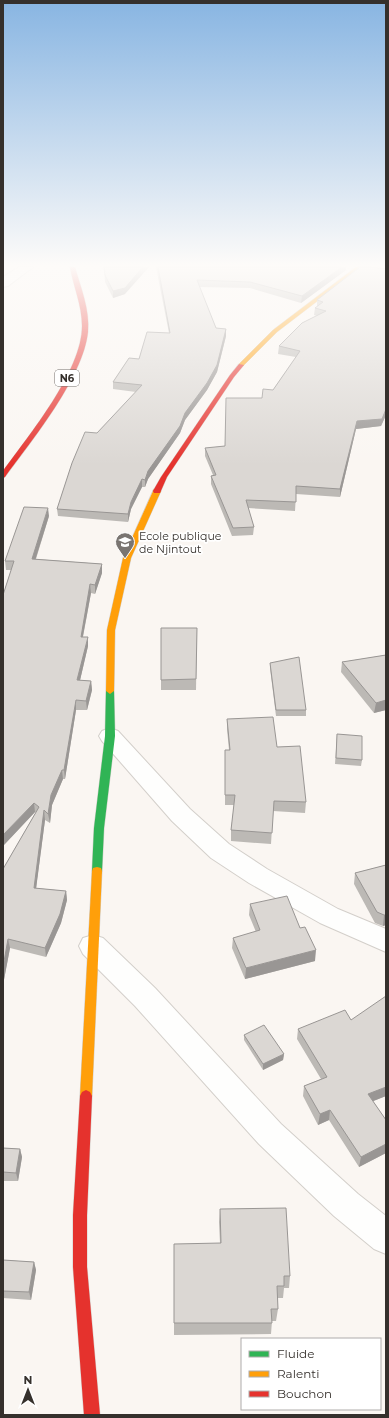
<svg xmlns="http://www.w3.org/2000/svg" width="389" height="1418" viewBox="0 0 389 1418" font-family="Montserrat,sans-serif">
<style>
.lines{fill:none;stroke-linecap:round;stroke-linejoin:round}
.street-casing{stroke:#d3cfca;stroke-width:2}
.fast-casing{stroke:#d3cfca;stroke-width:1}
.slow-casing{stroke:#d3cfca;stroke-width:1}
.jam-casing{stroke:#d3cfca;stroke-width:1}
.street{fill:#fefefd;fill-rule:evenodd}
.fast{fill:#30b455;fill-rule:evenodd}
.slow{fill:#ff9f0a;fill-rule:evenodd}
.jam{fill:#e5322d;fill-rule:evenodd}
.wall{fill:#bcb9b5}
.shaded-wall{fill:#999694}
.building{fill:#dbd7d3;stroke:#999694}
.labels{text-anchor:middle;stroke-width:3.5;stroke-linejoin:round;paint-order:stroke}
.shield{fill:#fff;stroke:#726e6b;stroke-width:1}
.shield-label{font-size:10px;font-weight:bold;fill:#35302c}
.poi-label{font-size:11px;fill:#35302c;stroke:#fff;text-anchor:start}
</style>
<rect width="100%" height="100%" fill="#faf6f2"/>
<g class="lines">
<defs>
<g id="street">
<path d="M19,267H33L8,286L3,287V277Z"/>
<path d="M110,728L118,731L190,809L229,844L267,869L338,909L386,929V952L320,923L249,883L211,858L172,821L102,741L99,736L102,731Z"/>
<path d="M93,935L103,938L155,988L281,1124L358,1194L386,1216V1254L374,1249L334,1216L259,1144L135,1006L83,954L79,946L83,938Z"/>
</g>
<path id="fast" d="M110,688L114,691L115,736L104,828L102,871L101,874L97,875L93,874L92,871L94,828L105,736L106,691Z"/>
<g id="slow">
<path d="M356,267H362L277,332L243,366H239V364L273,330Z"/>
<path d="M154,489H160L161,491L131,558L115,630L114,691L110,694L106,691L107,630L123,558Z"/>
<path d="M97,867L101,868L102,871L92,1096L90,1100L86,1102L82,1100L80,1096L92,871L93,868Z"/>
</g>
<g id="jam">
<path d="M70,267H75C81,288 90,310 88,332C83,378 32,440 5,477L3,478V471C29,435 82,371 82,326C82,305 73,286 70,267Z"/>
<path d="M239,364L244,365L234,377L167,477L160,493H154L153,491L161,477L230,375Z"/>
<path d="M86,1090L90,1092L92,1096L87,1215V1267L100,1415H84L73,1267V1215L80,1096L82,1092Z"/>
</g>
</defs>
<use href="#street" class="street-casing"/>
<use href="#fast" class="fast-casing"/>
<use href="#slow" class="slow-casing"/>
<use href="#jam" class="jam-casing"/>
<use href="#street" class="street"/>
<use href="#fast" class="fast"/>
<use href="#slow" class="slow"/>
<use href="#jam" class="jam"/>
</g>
<g class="wall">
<path d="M104,267L125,294L113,298L105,282Z"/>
<path d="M156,267H346V270L301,303L250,288L199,287L216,328L226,329V336L217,372L207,390L185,420L180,433L148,479L145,487H142L131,509L128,522L58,516L57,509L97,433L136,392L113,389V382L169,333Z"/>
<path d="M386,269V415L381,426L356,429L340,497L296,494L295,511L248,508L254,527L253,535L232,536L211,484V476L213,475L205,456V448L225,446L262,398L273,390L296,357L278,354L279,346L317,316L314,315L315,308L317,307V300Z"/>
<path d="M49,516L36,559L102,564V573L95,594L91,593L83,637L88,646L80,680L91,681L92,690L87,710H76L65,779H63L52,805L50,823L45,820L36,888L66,891L67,900L61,923L46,957L10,948L3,985V869L36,812H35L3,846V595L11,570H6L5,561Z"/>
<path d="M197,628L196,690H161V680Z"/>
<path d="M386,655V710L374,713L341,672L342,662Z"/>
<path d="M270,663L306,710V716H276L270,668Z"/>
<path d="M227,719L277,747L306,802L305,813L273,811L271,844L231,841V830L234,805H225V750H229L227,729Z"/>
<path d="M337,734L362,760L361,766L335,764Z"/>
<path d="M386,865V925L383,926L375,923L354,884L355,873Z"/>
<path d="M250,904L300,928L315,961L245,979L232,948L233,938L256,932L249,915Z"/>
<path d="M298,1029L386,1096L373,1101L386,1120V1153L359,1167L329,1120L318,1125L303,1096L304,1086L321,1079L297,1039Z"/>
<path d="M244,1035L284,1054L283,1060L263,1070L244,1040Z"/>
<path d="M3,1148L20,1149L22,1157L18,1181H3Z"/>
<path d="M220,1209L290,1276L289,1288H284L283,1298H277L278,1309L276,1321H272L271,1334L174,1335V1323L220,1243L219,1222Z"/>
<path d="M3,1260L34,1262L36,1270L31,1300L3,1298Z"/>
</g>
<g class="shaded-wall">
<path d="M143,267H149L125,294L113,298V291Z"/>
<path d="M342,267H346V270L301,303L302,296Z"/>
<path d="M226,329V336L217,372L207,390L185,420L180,433L148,479L145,487V480L148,471L185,413Z"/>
<path d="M386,409V415L381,426L356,429L340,497V489L357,421Z"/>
<path d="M142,479V487L131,509L128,522V514L131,502Z"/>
<path d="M48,508L49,516L33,567L32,559Z"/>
<path d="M102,564V573L95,594V585Z"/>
<path d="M90,584L91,593L81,646V637Z"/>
<path d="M88,637V646L78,689L77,680Z"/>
<path d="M91,681L92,690L87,710L86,701Z"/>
<path d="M76,700V710L65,779L64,770Z"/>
<path d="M386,700V710L374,713L376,703Z"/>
<path d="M62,770L63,779L52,805L50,823L48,814L51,795Z"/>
<path d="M34,803L35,812L3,846V835Z"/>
<path d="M44,810L45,820L35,897L34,888Z"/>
<path d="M66,891L67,900L61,923L46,957L45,948Z"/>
<path d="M384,915H386V925L383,926Z"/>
<path d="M8,939L10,948L3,985V967Z"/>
<path d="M316,950L315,961L245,979L246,968Z"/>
<path d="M284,1054L283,1060L263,1070V1064Z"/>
<path d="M386,1087V1096L366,1104L368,1094Z"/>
<path d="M330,1110L329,1120L318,1125L320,1114Z"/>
<path d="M386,1144V1153L359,1167L361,1157Z"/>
<path d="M20,1149L22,1157L18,1181L16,1173Z"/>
<path d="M34,1262L36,1270L31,1300L29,1292Z"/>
</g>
<g class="building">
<path d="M104,267H143L125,288L113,291L105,275Z"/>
<path d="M158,267H342L302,296L250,282L197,280L216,328L226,329L217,365L207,383L185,413L180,426L148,471L145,480L142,479L131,502L128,514L57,509L72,463L85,432L97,433L142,385L113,382L129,358L139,359L147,332L170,333Z"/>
<path d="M360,267H369L386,269V409L382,419L357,421L340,489L296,486V502L246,500L254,527L233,528L211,476L216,475L205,448L225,446L226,398H262L263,389L273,390L300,351L279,346L302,323L326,311L315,308L323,302L317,300Z"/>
<path d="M24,507L48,508L32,559L102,564L95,585L90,584L81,637H88L77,680L91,681L86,701L76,700L64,770H62L51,795L48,814L44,810L34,888L66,891L60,914L45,948L8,939L3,967V869L39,807L34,803L3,835V595L14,561H5Z"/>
<path d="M161,628H197L196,679L161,680Z"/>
<path d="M386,655V700L376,703L342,662Z"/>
<path d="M299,657L306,710H276L270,663Z"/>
<path d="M273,717L277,747L300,746L306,802L274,801L272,833L231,830L235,795H225V750H230L227,719Z"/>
<path d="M337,734L362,736V760L336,758Z"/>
<path d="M386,865V915H384L377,912L355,873Z"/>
<path d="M287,896L300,928L305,927L316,950L246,968L233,938L260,930L250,904Z"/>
<path d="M386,996V1087L368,1094L386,1120V1144L361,1157L330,1110L320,1114L304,1086L327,1077L298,1029L345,1010L351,1020Z"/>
<path d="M264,1025L284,1054L263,1064L244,1035Z"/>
<path d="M3,1148L20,1149L16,1173L3,1172Z"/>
<path d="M286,1208L290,1276H284V1286H277L278,1309H271L272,1323H174V1244L221,1243L220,1209Z"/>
<path d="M3,1260L34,1262L29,1292L3,1291Z"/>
</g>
<linearGradient id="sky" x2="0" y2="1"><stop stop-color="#88b5e2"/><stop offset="0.57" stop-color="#fdfbf9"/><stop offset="1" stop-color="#fdfbf9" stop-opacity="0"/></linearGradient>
<rect width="389" height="465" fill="url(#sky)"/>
<defs>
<symbol id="school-pin" viewBox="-11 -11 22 30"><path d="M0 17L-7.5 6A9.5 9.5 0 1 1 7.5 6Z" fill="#7a7571" stroke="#fff"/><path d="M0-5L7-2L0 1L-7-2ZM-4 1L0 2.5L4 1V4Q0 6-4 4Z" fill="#fff"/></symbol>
</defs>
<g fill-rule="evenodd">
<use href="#school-pin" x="114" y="531" width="22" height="30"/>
</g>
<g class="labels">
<rect class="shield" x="55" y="370" width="24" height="16" rx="3"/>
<g class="shield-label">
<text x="67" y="382">N6</text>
</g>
<g class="poi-label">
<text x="139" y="540">Ecole publique<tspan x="139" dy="13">de Njintout</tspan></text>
</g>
</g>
<rect width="389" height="1418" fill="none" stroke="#35302c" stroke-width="8"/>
<rect x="241" y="1338" width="140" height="72" fill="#ffffff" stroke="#aeacab"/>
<rect x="249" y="1351" width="20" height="6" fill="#30b455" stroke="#aeacab"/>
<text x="277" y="1358" font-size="12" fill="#35302c">Fluide</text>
<rect x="249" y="1371" width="20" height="6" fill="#ff9f0a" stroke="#aeacab"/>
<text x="277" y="1378" font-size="12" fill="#35302c">Ralenti</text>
<rect x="249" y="1391" width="20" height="6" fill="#e5322d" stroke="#aeacab"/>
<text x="277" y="1398" font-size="12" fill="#35302c">Bouchon</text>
<g transform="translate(28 1390)" stroke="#ffffff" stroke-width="3" paint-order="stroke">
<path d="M0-3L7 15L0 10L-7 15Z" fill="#35302c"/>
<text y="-6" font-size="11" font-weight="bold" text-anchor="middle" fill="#35302c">N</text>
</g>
</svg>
